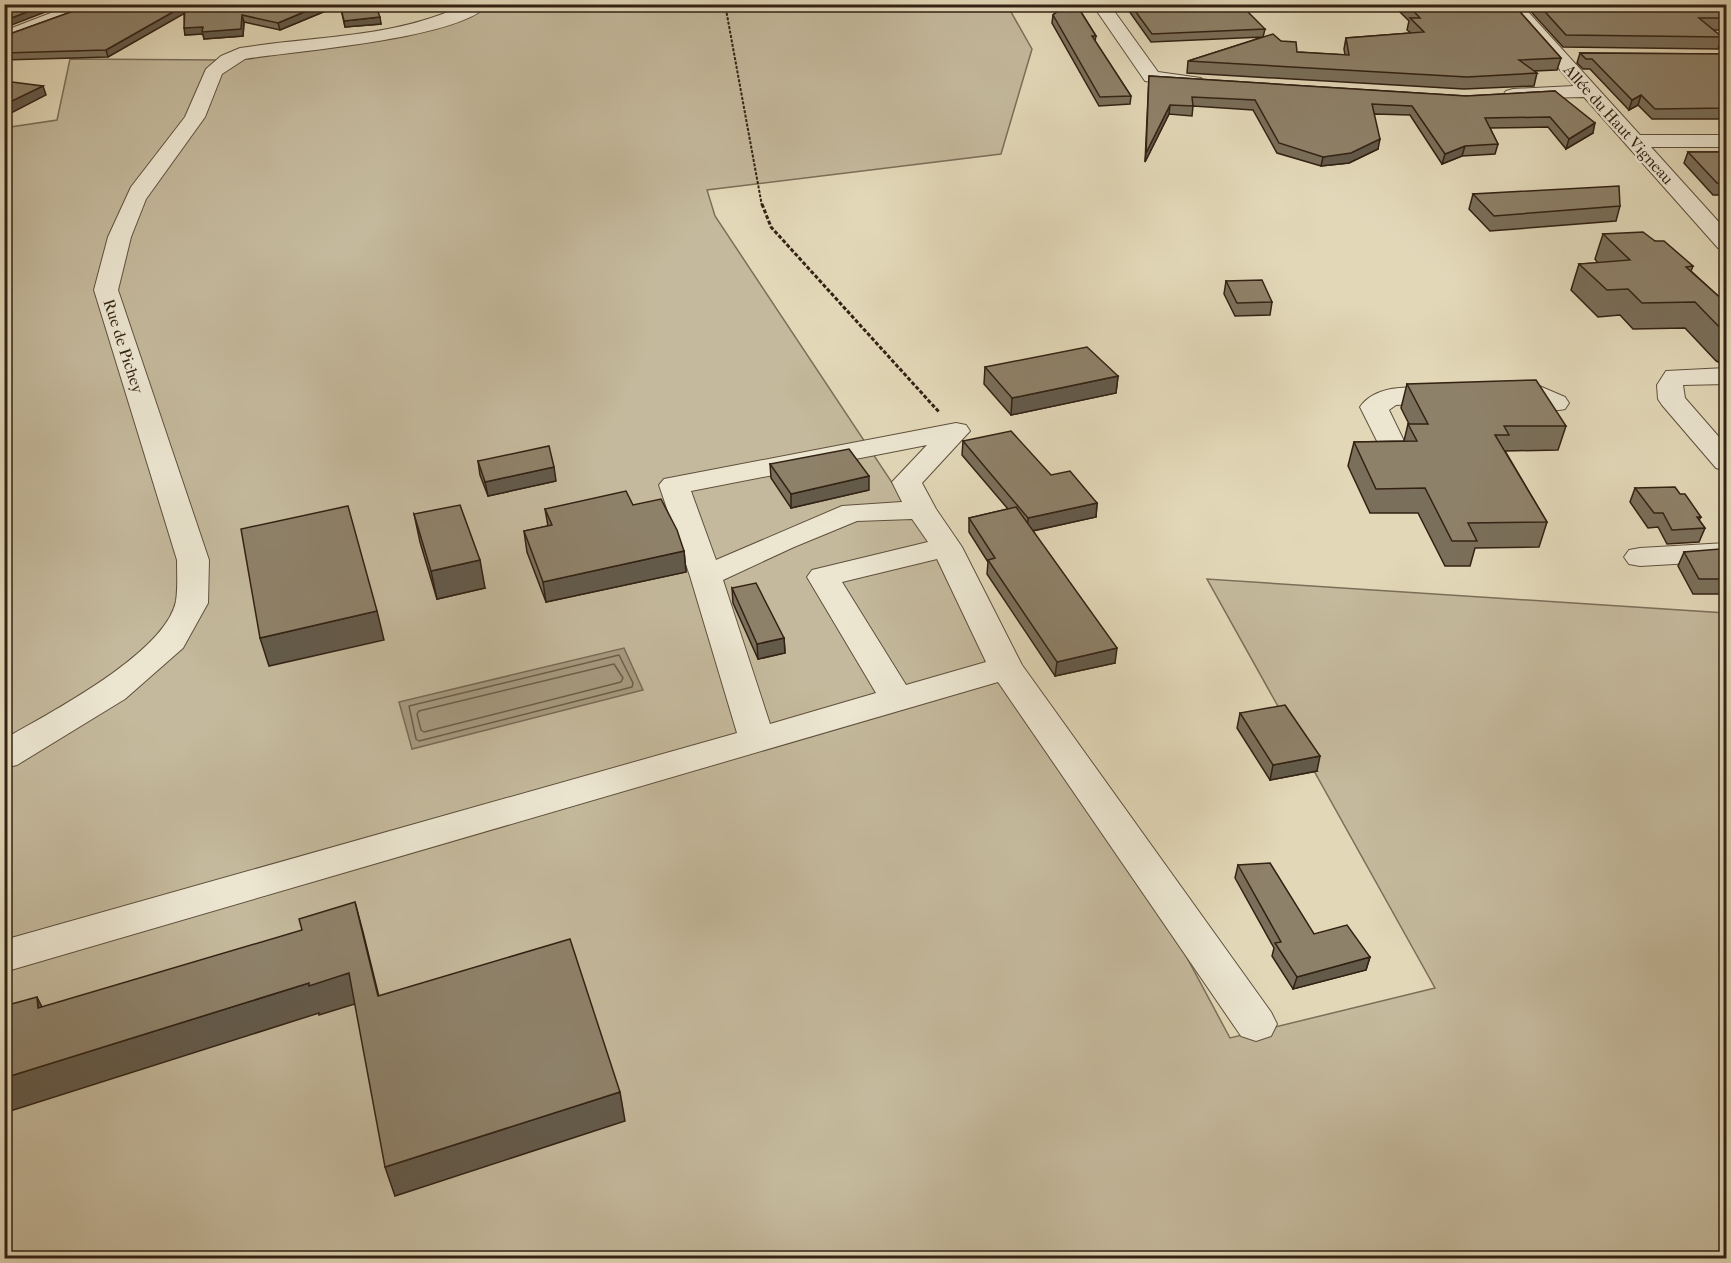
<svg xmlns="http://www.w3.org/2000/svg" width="1731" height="1263" viewBox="0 0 1731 1263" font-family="'IM FELL French Canon',serif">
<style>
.green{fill:#c4b99c;stroke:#7c6e58;stroke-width:1.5}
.water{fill:#a69a80;stroke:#786a55;stroke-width:1.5}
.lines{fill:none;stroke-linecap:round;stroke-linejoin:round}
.shore{stroke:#6c5e4a;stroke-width:1.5}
.minor-casing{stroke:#5f503d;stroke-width:2}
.path-far1{stroke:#332214;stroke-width:2;stroke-dasharray:3 1.5;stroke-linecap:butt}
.path{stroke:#332214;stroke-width:3;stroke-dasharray:4 2;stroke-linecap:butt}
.minor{fill:#ece6d1;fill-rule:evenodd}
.wall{fill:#7a6f5a;stroke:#332214;stroke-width:1.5}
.shaded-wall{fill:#635a4a;stroke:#332214;stroke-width:1.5}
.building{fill:#8e8169;stroke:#332214;stroke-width:1.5}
.labels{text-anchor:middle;stroke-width:5;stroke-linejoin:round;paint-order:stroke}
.far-street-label{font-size:16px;fill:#332214;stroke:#ece6d1}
</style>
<rect width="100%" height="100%" fill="#e2d8b8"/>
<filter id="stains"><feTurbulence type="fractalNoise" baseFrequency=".00333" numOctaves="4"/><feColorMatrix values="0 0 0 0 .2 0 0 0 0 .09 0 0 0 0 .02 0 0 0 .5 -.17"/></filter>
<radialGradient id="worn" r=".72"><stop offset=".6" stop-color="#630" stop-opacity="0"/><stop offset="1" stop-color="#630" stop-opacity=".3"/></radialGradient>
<path class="green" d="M481,5H1007L1032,49L1001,154L707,190L715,216L1102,799L1230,1038L1435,988L1207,579L1726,613V1258H5L4,128L57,120L70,59L224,60L432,25Z"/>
<path class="water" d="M624,648L643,690L412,749L399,702Z"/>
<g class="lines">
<g class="shore">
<path d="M619,655L633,683L632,687L419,741L416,739L409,706Z"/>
<path d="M614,664L623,678L621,682L424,732L421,730L417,714L419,711Z"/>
</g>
<defs>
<g id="minor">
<path d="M74,4H99L97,8L4,42V31Z"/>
<path d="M466,4H489C461,39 293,51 245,59L222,74L205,117L146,199L131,237L118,290L209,560L208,603L183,648L125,699L17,765L4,768V739C48,714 166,653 176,601C178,588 177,573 177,560L94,290L108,237L131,187L185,117L206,69L221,56L240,48C315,36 397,38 466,4Z"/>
<path d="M1092,4H1109L1158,72L1201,78L1204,82L1201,86L1194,88L1145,81Z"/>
<path d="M1503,4H1521L1640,135H1726V147H1651L1726,230V250L1718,248L1584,97L1506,99L1503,95L1506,91L1513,89L1574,86Z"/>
<path d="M1726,368V384L1683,385L1685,398L1726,445V471L1716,468L1662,405L1658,399L1657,385L1666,371Z"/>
<path d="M1537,385L1565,397L1569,403L1565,409C1549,413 1545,404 1532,401C1520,399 1508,403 1496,400L1492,394L1496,388Z"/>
<path d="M1448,388L1458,390L1462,396L1458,402L1396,405L1389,410L1404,441L1400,447L1390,449L1380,447L1360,407C1378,381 1420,388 1448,388Z"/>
<path d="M956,423L966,425L970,431L922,483L936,509L962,547L1022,665L1271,1012L1277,1024L1271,1036L1256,1041L1241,1036L998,682L4,972V940L737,733L690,576L659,485L664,479ZM927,445L892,482L902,502L842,506L716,560L691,491ZM912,519L928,542L812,570L807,577L876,693L770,724L723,580L794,547L857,521ZM937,559L986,662L906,685L842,582Z"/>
<path d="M1726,543V561L1640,566L1629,564L1624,557L1629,550L1640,548Z"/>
</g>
</defs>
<use href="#minor" class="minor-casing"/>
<path class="path-far1" d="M725,4L762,206"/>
<path class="path" d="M762,204L771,227L939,412"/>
<use href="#minor" class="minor"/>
</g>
<g class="wall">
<path d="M93,4H413L377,8L381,24L345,27L340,5L280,30L244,22L243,36L204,39L203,34L185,35L184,13L108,57L4,60V36Z"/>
<path d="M1010,4H1076L1096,36L1095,41L1131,96L1130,104L1099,106L1052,23L1053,15L1064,6L1012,8Z"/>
<path d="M1124,4H1166L1167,6L1265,29L1263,37L1281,41L1297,52L1345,55L1344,49L1346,38L1411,33L1407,30L1409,21L1398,10L1399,4H1513L1561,58L1557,70L1534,71L1537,73L1534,86L1464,89L1187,73L1188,61L1263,37L1151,42Z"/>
<path d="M1524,4H1726V30H1713L1722,37L1718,49L1563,47Z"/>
<path d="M1580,53L1726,54V119H1652L1638,105L1629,110L1590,69H1583L1577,63Z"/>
<path d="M1149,76L1466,96L1555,91L1593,133L1566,149L1548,127L1490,128L1498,144L1495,154L1462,156L1442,164L1410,115L1374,114L1378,149L1349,163L1321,166L1277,153L1253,110L1193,106L1192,116L1169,114L1145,162Z"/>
<path d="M1688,152H1726V199H1724L1721,195H1713L1684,163Z"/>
<path d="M1473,194L1620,206L1616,221L1490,231L1469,209Z"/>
<path d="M1603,234L1655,241L1693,266L1691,271L1726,303V366L1716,361L1685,328L1633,329L1620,315L1598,317L1571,290L1579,264L1598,263L1595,259Z"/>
<path d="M1226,281L1272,302L1270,315L1235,316L1224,294Z"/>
<path d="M985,367L1118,376L1116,393L1011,415L984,384Z"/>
<path d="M1407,384L1566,426L1558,450L1505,451L1547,522L1539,547L1475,548L1470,566H1445L1418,513H1370L1348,466L1354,442L1404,441L1408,424H1409L1401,408Z"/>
<path d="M963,441L1051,475L1097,503L1096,517L1033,531L1115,663L1055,676L987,574L988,562L969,532V518L1008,509L962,455Z"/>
<path d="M478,461L556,481L488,496L480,475Z"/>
<path d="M770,464L869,490L791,508L771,478Z"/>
<path d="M1635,488L1701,517L1699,520L1705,528L1699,542L1667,544L1658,527L1648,528L1630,502Z"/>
<path d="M633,505L684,551L686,572L546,602L527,552L524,531L548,526L545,509Z"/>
<path d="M414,514L485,588L437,599L420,542Z"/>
<path d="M1684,552L1726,558V594H1693L1678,566Z"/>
<path d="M732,588L784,638L785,653L758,659L733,603Z"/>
<path d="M1240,713L1317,771L1270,780L1237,728Z"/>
<path d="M1238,865L1314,934L1370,957L1366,970L1293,989L1272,956L1274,948L1235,878Z"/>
</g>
<g class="shaded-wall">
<path d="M47,4H66L4,28V21Z"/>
<path d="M323,4L340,5L280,30L278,23Z"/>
<path d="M375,4H413L375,8Z"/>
<path d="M185,5L187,12L108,57L106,50Z"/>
<path d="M242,15L244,22L243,36L204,39L203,34L185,35L184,28Z"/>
<path d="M380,17L381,24L345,27L344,21Z"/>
<path d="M43,86L46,95L11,113L4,114V104Z"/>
<path d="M1641,95L1638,105L1629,110L1632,100Z"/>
<path d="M1170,105L1169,114L1145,162L1146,153Z"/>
<path d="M1595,123L1593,133L1566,149L1569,139Z"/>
<path d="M1380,139L1378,149L1349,163L1321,166L1323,157Z"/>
<path d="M1465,146L1462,156L1442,164L1445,154Z"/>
<path d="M1118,376L1116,393L1011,415L1012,398Z"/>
<path d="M554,467L556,481L488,496L485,482Z"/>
<path d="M869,476V490L791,508V494Z"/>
<path d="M1097,503L1096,517L1027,532L1028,518Z"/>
<path d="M684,551L686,572L546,602L543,582Z"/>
<path d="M480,560L485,588L437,599L431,571Z"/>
<path d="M377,611L384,640L269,666L260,638Z"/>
<path d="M784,638L785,653L758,659L757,644Z"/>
<path d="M1117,648L1115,663L1055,676L1057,662Z"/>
<path d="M1320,756L1317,771L1270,780L1273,765Z"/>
<path d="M355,902L363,932L386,1025L378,996Z"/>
<path d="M1370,957L1366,970L1293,989L1297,977Z"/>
<path d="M349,973L358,1003L319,1015V1013L4,1113V1078L309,983Z"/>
<path d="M37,997L52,1027L38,1008Z"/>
<path d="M620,1092L625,1121L395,1196L385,1167Z"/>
</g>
<g class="building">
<path d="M4,4H47L4,21Z"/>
<path d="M93,4H323L278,23L242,15L241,29L202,32L203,27L184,28L185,5L106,50L4,53V36Z"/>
<path d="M340,4H375L380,17L344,21Z"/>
<path d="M1066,4H1076L1096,36H1092L1131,96L1100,97L1053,15Z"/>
<path d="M1130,4H1166L1167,6L1191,4H1240L1265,29L1152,34Z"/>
<path d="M1407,4H1513L1561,58L1519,60L1537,73L1467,77L1188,61L1273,34L1281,41L1296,42L1297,52L1349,55L1346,38L1424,32L1410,18H1420Z"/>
<path d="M1538,4H1726V18H1699L1722,37L1566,35Z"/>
<path d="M1580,53L1726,54V108L1655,109L1641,95L1632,100L1592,59H1586Z"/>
<path d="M1149,76L1466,96L1555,91L1595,123L1569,139L1550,117L1485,118L1498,144L1465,146L1445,154L1412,106L1372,104L1380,139L1351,153L1323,157L1279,143L1255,100L1192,97L1193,106L1170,105L1146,153Z"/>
<path d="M4,81L43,86L8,103L4,104Z"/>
<path d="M1688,152H1726V186L1725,184L1717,183Z"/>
<path d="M1619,186L1620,206L1494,216L1473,194Z"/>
<path d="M1643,232L1655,241H1664L1693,266L1686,267L1726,303V334L1695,302L1642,303L1628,289L1607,290L1579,264L1630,260L1603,234Z"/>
<path d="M1262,280L1272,302L1237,303L1226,281Z"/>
<path d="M1087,347L1118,376L1012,398L985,367Z"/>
<path d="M1536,380L1566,426H1504L1509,435H1495L1547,522L1468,523L1477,541H1452L1425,488L1376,489L1354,442L1417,441L1408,424H1428L1407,384Z"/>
<path d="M1011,431L1051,475L1070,471L1097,503L1028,518L963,441Z"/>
<path d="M549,446L554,467L485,482L478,461Z"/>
<path d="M849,449L869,476L791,494L770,464Z"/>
<path d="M1675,487L1680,494H1685L1701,517H1697L1705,528L1672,530L1663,513H1654L1635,488Z"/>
<path d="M626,491L633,505L661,499L677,530L684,551L543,582L524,531L552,525L545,509Z"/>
<path d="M460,505L480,560L431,571L414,514Z"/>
<path d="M348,506L377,611L260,638L241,529Z"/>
<path d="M1016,507L1117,648L1057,662L988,560L995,558L969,518Z"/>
<path d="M1720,549L1726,558V579H1699L1684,552Z"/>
<path d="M756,583L784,638L757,644L732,588Z"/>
<path d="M1285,705L1320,756L1273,765L1240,713Z"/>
<path d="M1270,863L1314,934L1347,925L1370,957L1297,977L1275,943L1281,942L1238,865Z"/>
<path d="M355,902L378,996L570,939L620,1092L385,1167L349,973L309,986V983L4,1078V1006L37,997L38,1008L302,930L299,919Z"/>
</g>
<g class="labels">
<g class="far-street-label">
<text transform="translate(1619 124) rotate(48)" y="6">Allée du Haut Vigneau</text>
<text transform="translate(124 346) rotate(72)" y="6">Rue de Pichey</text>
</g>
</g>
<rect width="1731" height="1263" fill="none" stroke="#e2d8b8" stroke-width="24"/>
<rect x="6" y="6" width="1719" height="1251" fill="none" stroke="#332214" stroke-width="3"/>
<rect x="12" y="12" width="1707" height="1239" fill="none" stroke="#332214" stroke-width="1.5"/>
<rect width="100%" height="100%" filter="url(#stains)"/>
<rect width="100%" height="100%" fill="url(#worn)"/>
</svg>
